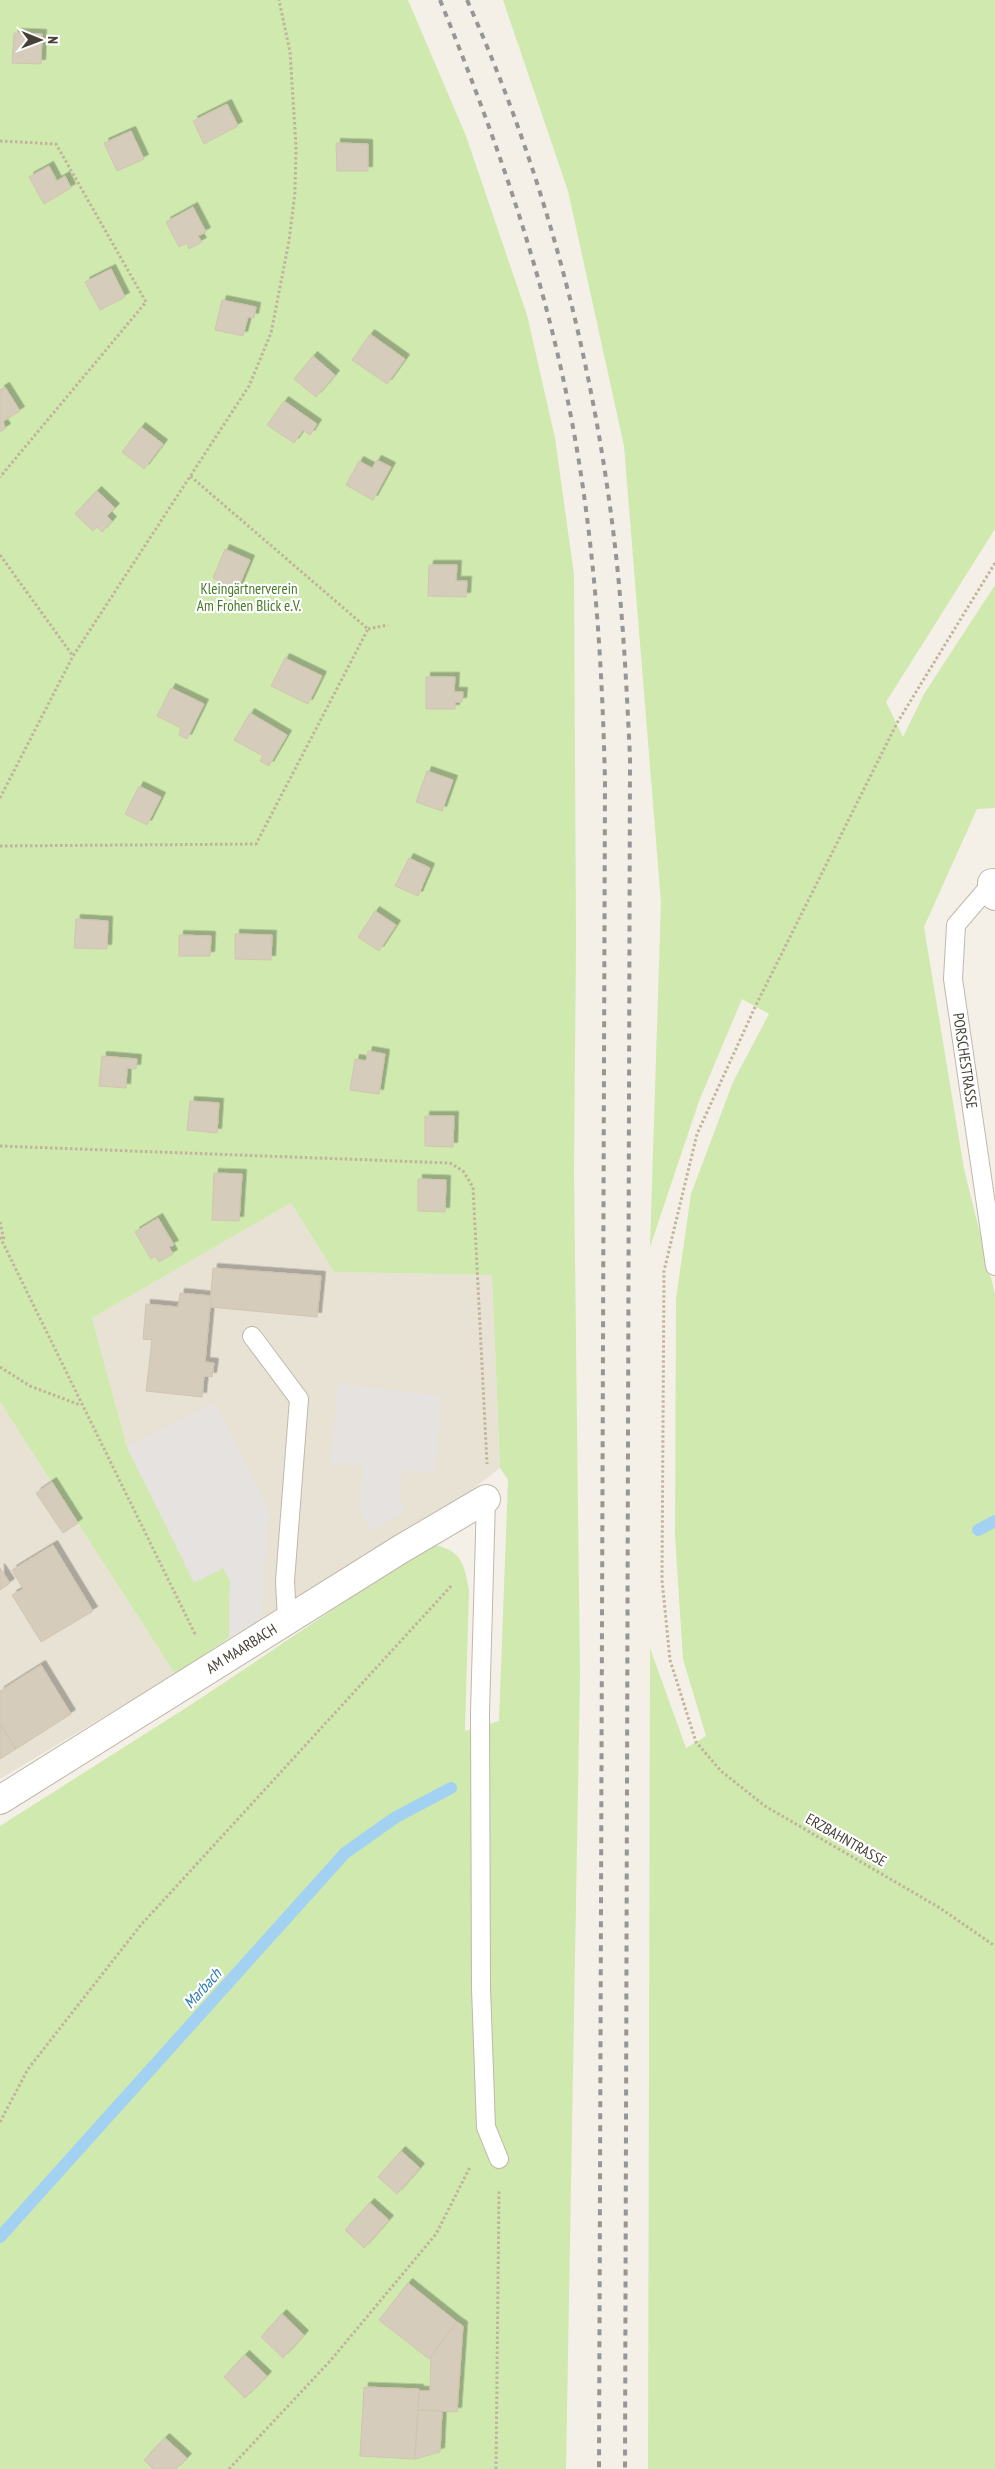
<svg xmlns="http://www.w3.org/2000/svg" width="995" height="2469" viewBox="0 0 995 2469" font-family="'PT Sans Narrow',sans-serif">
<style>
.residential{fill:#e8e2d5}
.green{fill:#cfe9af}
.parking{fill:#e5e2df}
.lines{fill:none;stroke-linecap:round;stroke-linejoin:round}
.stream{stroke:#a2d1f2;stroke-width:12}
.building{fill:#d6ccbc;stroke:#d1c4af;filter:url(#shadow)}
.lane-casing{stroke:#c0b8a9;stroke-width:20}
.street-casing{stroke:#c0b8a9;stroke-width:30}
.path{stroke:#c2b49a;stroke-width:3;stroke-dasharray:2.5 2.5;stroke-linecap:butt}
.lane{stroke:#fff;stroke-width:18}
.street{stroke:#fff;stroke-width:28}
.rail{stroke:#969696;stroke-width:4;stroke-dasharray:6 6;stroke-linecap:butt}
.labels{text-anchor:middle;stroke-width:4.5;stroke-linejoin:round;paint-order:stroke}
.park-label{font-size:15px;fill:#477b27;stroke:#fff}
.street-label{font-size:15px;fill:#474036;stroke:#fff}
.water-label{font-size:16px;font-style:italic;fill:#2c7bb6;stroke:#fff}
</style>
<defs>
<filter id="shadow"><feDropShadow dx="4.5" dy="-4.5" stdDeviation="0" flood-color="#0004"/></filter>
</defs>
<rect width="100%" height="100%" fill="#f4f0e7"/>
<g class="residential">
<path d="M291,1203L334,1272L492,1275L500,1468L470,1491L229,1638L230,1580L127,1447L92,1318Z"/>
<path d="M0,1402L175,1674L0,1779Z"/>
</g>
<g class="green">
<path d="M0,0H408L466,136L527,315L555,438L574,575L576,943L574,1172L580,1676L566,2469H0V1826L192,1704L431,1544C461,1550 464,1562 469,1590L465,1731L499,1721L508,1480L500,1468L492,1275L334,1272L291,1203L92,1318L127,1447L194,1582L223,1568L230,1580L229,1638L175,1674L0,1402Z"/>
<path d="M503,0H995V529L886,702L903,737L924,694L995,585V808L977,809L924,927L964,1169L995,1294V2469H648L650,1648L686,1748L706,1736L683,1659L675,1536L676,1299L691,1194L733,1082L769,1014L742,999L699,1101L650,1247L661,902L624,446L568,191Z"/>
</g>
<g class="parking">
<path d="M338,1384L442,1396L434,1473L402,1470L399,1499L405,1511L371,1531L359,1509L363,1466L331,1463Z"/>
<path d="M215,1403L269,1510L261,1619L229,1638L230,1581L223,1568L194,1583L127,1447Z"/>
</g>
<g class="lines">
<g class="stream">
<path d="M978,1530L995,1521"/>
<path d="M0,2237L345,1853L396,1817L451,1788"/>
</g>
</g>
<g class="building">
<path d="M14,33L42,34L41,64L12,63Z"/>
<path d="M227,104L238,126L204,144L193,121Z"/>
<path d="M131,131L144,159L117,171L104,143Z"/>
<path d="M336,143L368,144V171H337Z"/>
<path d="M49,166L57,181L65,176L71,188L44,204L29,177Z"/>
<path d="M193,207L206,232L198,236L202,242L189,249L187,243L179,247L166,222Z"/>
<path d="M111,269L125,297L100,310L85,282Z"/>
<path d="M222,300L256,307L254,318L248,317L243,336L215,330Z"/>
<path d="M370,334L405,359L387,384L352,360Z"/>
<path d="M313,356L335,375L316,397L294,379Z"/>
<path d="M5,387L20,411L2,422L6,428L0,432V390Z"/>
<path d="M284,401L317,424L310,435L303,430L294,443L267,425Z"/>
<path d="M141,427L163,444L144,469L122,452Z"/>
<path d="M377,460L391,467L373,500L346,485L359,461L372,468Z"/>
<path d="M97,491L115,508L107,516L112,521L102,532L97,527L93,531L75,514Z"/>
<path d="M225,549L250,560L234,598L222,593L226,584L213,578Z"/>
<path d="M429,565H457L456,581H467L466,597L428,596Z"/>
<path d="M285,658L322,676L308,704L271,686Z"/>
<path d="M426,677H455L454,692H463L462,702H455V709H426Z"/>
<path d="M171,688L204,704L187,739L179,735L181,728L157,716Z"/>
<path d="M250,713L287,735L269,766L260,761L263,756L234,740Z"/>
<path d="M427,771L453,780L442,811L416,802Z"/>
<path d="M139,786L161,797L147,825L125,814Z"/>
<path d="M409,858L430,868L418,896L395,886Z"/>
<path d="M375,911L396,925L379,951L358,937Z"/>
<path d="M76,919L108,921L107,949L74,948Z"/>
<path d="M235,934L272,935L271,960L235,959Z"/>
<path d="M179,935L211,936L210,956H179Z"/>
<path d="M368,1051L385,1054L379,1094L350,1090L355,1059L366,1061Z"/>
<path d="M102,1056L137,1059L136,1069L127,1068L126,1088L99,1086Z"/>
<path d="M190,1101L219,1103L217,1133L187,1130Z"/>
<path d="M425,1116H454L453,1147L425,1146Z"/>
<path d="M214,1173L242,1174L239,1221L212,1220Z"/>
<path d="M418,1179L446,1180L445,1212L418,1211Z"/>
<path d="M158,1218L174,1245L169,1247L173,1254L159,1262L155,1256L151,1259L135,1232Z"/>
<path d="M213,1268L321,1276L317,1317L210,1307Z"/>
<path d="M180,1293L211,1296L205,1362L214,1363L212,1377L204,1376L202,1397L146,1391L152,1340L143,1339L146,1304L178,1307Z"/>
<path d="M52,1482L78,1523L63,1533L36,1493Z"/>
<path d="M53,1545L93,1611L41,1642L12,1595L23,1589L12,1570Z"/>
<path d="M0,1568L10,1583L0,1590Z"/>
<path d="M41,1665L71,1714L16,1749L0,1724V1691Z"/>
<path d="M0,1724L16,1749L0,1759Z"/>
<path d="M401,2151L420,2168L397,2194L378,2177Z"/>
<path d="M370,2203L389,2220L364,2248L345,2230Z"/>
<path d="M408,2283L457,2322L429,2359L379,2320Z"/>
<path d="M282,2314L304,2335L283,2358L261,2337Z"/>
<path d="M457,2322L463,2326L457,2412L418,2410L419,2391H430L431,2356Z"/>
<path d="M245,2355L267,2376L245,2398L224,2377Z"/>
<path d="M364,2387L419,2389L415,2459L360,2456Z"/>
<path d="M418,2410L442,2411L440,2452L415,2459Z"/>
<path d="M165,2438L187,2458L176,2469H153L144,2460Z"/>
</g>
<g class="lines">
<defs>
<g id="lane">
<path id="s1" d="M992,883L956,925L953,979L995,1266"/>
<path d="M252,1336L299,1399L285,1581L287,1620"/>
<path d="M486,1499L480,1712L481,1988L486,2127L499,2159"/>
</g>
<g id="street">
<path d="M992,883L995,896"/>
<path id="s2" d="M0,1800L401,1549L486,1499"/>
</g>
</defs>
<use href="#lane" class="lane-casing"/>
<use href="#street" class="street-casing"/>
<g class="path">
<path d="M0,141L56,144L146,302L0,477"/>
<path d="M0,555L73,656"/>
<path d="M995,563L897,723L756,1005L697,1134L664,1271L662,1580L670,1660L696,1742L721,1771L765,1806L940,1908L995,1946"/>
<path d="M368,629L388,625"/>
<path d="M0,798L73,656L249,386L271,333L289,241L295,192L296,146L290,52L279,0"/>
<path d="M0,846L256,844L368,629L189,475"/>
<path d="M0,1146L450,1163L463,1171L473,1187L487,1464"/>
<path d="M0,1222L4,1240"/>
<path d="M0,1237L196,1636"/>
<path d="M0,1367L30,1386L80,1405"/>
<path d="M0,2122L28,2069L140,1926L452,1585"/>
<path d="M229,2469L331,2360L436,2234L470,2167"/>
<path d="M496,2469L499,2190"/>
</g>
<use href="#lane" class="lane"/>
<use href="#street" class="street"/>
<g class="rail">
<path d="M440,0C492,128 538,257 566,392C593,520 602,651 605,782L599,2469"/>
<path d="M467,0C548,181 598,376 618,574C624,635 627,696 630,757L625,2469"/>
</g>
</g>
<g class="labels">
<g class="park-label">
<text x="249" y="594">Kleingärtnerverein<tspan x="249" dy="17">Am Frohen Blick e.V.</tspan></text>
</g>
<g class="street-label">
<text dy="5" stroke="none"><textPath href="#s1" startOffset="192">PORSCHESTRASSE</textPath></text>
<text dy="5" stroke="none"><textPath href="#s2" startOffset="285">AM MAARBACH</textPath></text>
<text transform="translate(846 1840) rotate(30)" y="5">ERZBAHNTRASSE</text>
</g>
<g class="water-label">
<text transform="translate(202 1988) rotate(-48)" y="6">Marbach</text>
</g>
</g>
<g transform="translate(40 40) rotate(91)" stroke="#ffffff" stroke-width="4" paint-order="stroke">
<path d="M0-4L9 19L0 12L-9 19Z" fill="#474036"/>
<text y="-8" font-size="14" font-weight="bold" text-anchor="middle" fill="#474036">N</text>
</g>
</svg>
